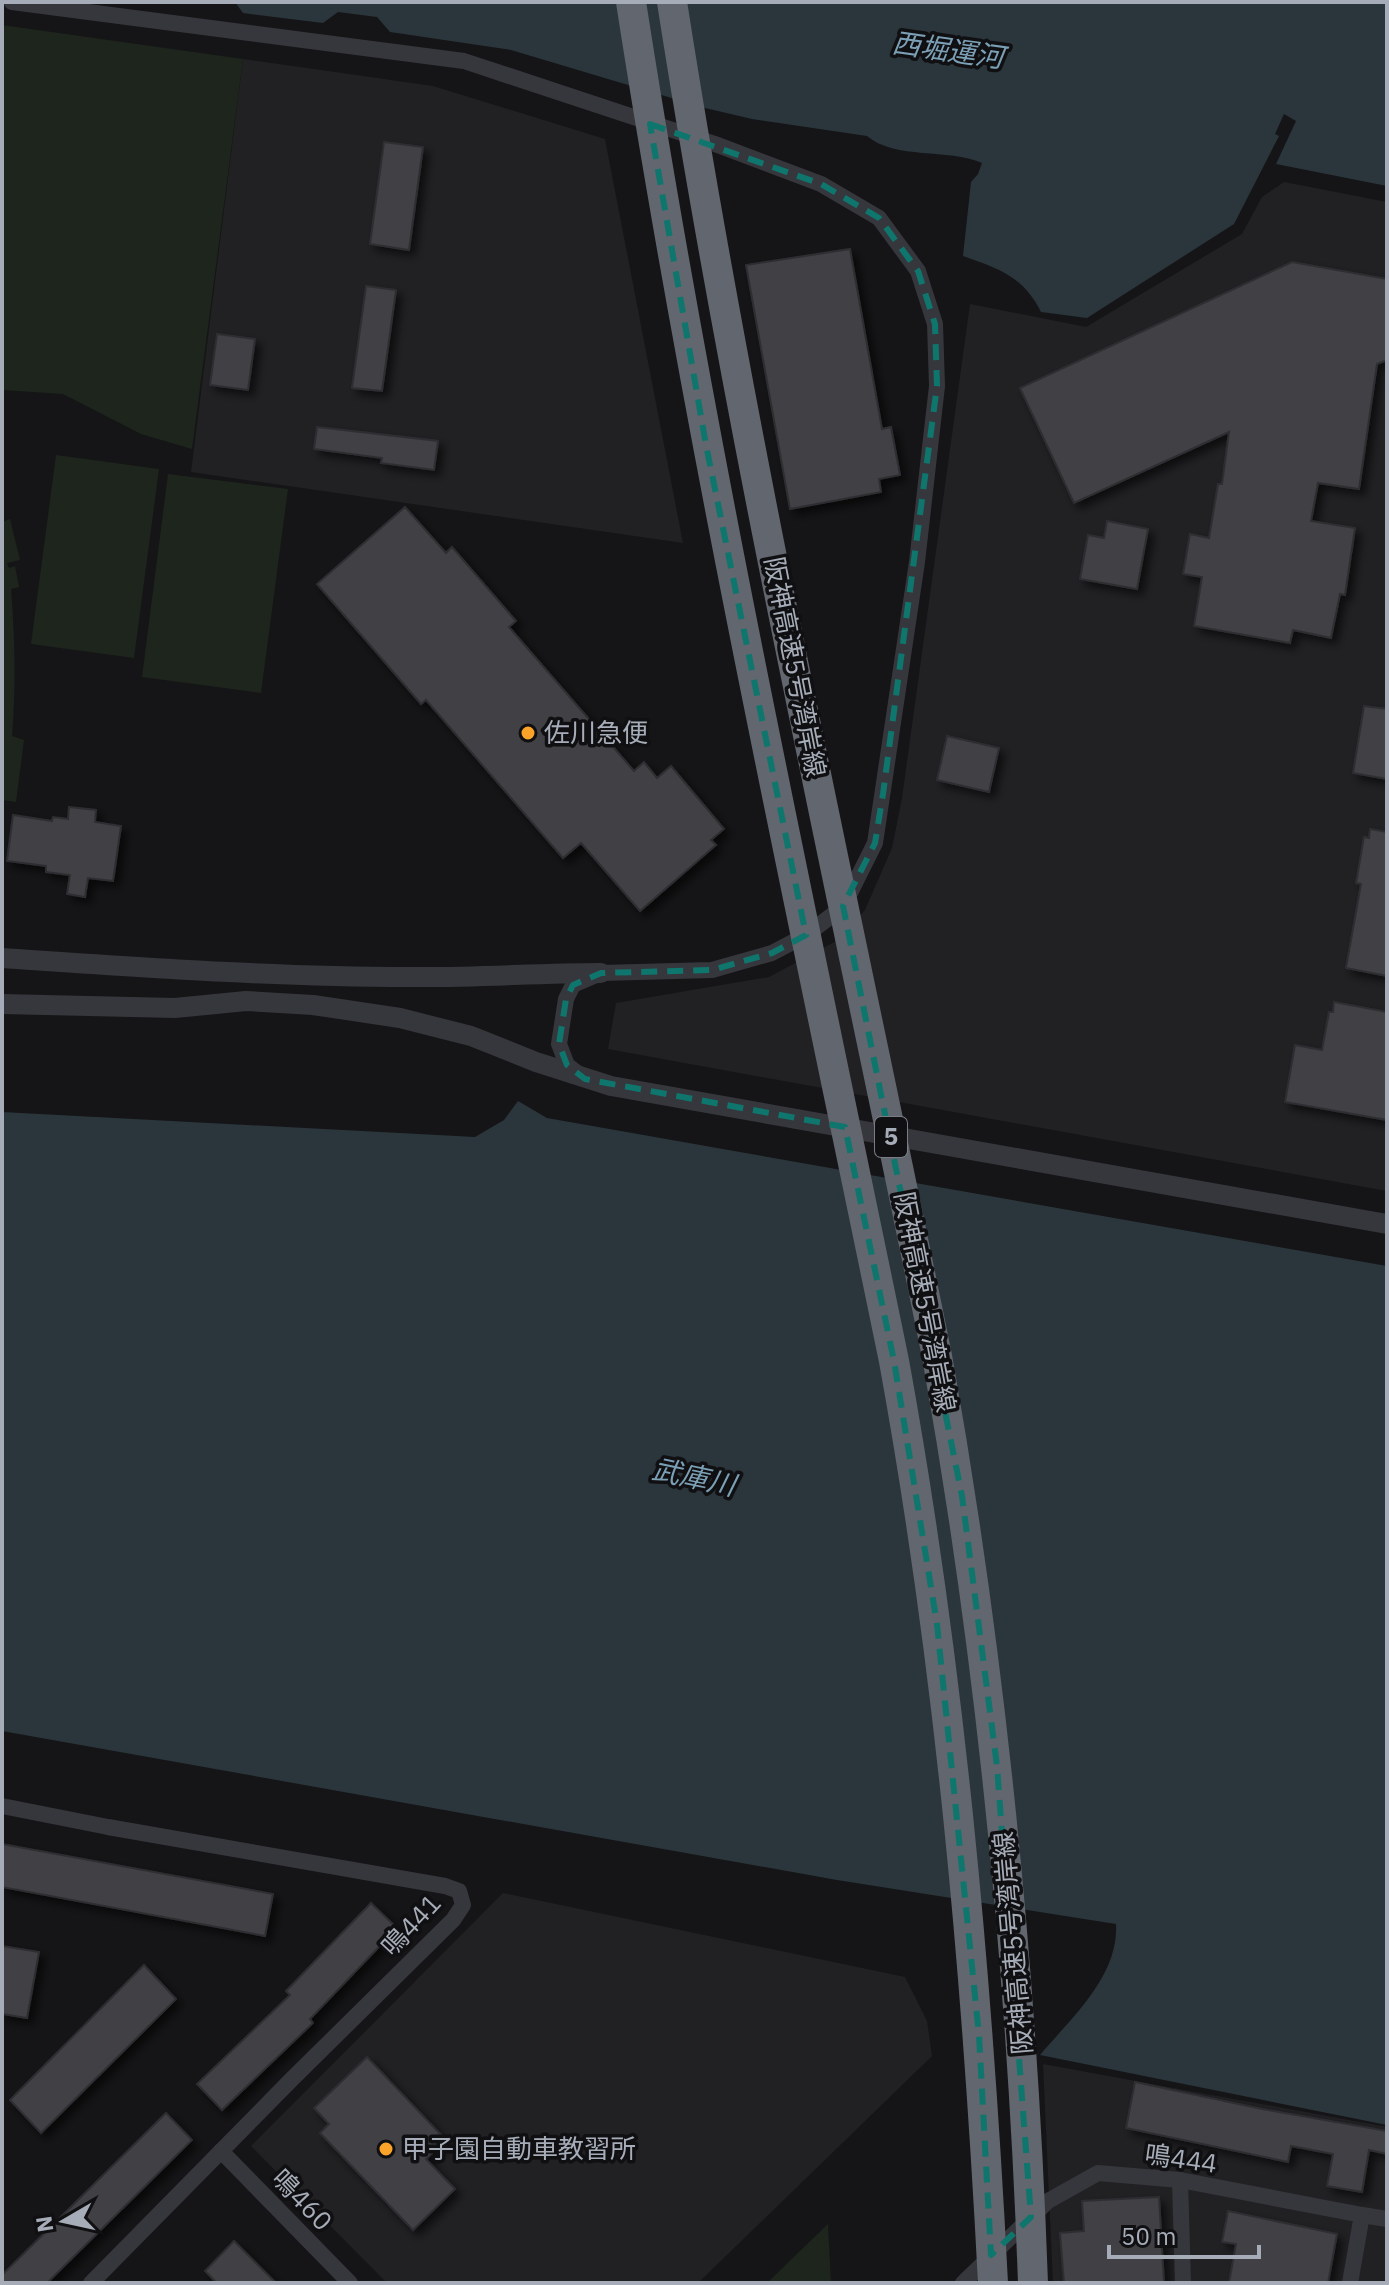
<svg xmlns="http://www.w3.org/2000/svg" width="1389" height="2285" viewBox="0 0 1389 2285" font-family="'IBM Plex Sans','Noto Sans JP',sans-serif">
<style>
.built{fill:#212124}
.green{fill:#1d251d}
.water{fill:#2a363c}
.building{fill:#3f4044;stroke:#2f2f33;stroke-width:2;filter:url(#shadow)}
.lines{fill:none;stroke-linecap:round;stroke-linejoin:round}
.minor{stroke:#36373c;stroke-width:16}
.tertiary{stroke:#36373c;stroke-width:20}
.motorway-bridge{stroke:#62666e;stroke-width:30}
.marked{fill:none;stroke:#0f766e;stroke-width:6;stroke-dasharray:16 10;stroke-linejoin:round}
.poi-dot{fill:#fca329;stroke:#101012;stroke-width:3}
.labels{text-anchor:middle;stroke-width:7;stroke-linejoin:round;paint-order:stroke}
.shield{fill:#101012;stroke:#797e86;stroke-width:2}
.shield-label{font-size:24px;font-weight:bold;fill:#a6adb8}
.street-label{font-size:26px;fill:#a6adb8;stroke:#101012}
.poi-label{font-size:26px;fill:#a6adb8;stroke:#101012;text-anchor:start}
.water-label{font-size:28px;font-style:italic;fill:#7b9fb5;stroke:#101012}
</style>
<defs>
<filter id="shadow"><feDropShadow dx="5.5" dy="5.5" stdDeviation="4" flood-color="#0009"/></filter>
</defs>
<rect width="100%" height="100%" fill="#151517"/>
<g class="built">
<path d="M243,59L433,86L605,139L683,543L191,472Z"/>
<path d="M1284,182L1387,202V1191L608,1049L616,1003L769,977L838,940L865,910L892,848L902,798L970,304L1086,327L1242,234L1262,197Z"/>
<path d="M503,1893L905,1977L927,2021L932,2056L698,2283H387L251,2146Z"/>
<path d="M1043,2064L1387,2127V2283H1053Z"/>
</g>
<g class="green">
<path d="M2,25L243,59L192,449L141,434L63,394L2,390Z"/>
<path d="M56,455L159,469L134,658L31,644Z"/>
<path d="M168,474L288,489L261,693L142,677Z"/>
<path d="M10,519L20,560L7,563L9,568L15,566L19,587L11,589C15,638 16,687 12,736L24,740L16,802L2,800V522Z"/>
<path d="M828,2224L831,2283H767Z"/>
</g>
<g class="water">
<path d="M235,2H1387V186L1276,164L1296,121L1284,114L1275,134L1279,136L1234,224L1087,318L1041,312C1023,276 999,269 963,256L971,182L978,174L982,163C948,148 895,160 867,136L752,119L705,108L511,50L390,32L377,17L338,12L323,23L243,13Z"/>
<path d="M518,1101L547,1118L1387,1266V2125L1040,2055C1071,2018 1119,1976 1116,1924L837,1880L2,1731V1112L475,1137L504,1120Z"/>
</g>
<g class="building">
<path d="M384,142L423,147L409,250L370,244Z"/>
<path d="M850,249L882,429L891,427L900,475L879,479L881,492L790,509L746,265Z"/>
<path d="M1292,262L1387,279V360L1377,364L1359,489L1318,483L1311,521L1355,528L1345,595L1340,594L1331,638L1293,630L1290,643L1194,626L1202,577L1183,574L1190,534L1209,538L1218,484H1222L1229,432L1074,503L1020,388Z"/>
<path d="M366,286L396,290L382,391L352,388Z"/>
<path d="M217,334L255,339L248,390L210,385Z"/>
<path d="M317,427L438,441L434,470L381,463L382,458L314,449Z"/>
<path d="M405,507L446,553L452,547L516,621L509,627L634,771L644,762L657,778L671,766L724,829L711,840L716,845L640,911L581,843L563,858L426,700L421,704L317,584Z"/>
<path d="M1107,521L1148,529L1137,589L1080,579L1088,535L1104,538Z"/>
<path d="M1364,706L1387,709V779L1353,773Z"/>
<path d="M947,736L999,748L989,792L937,780Z"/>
<path d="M69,807L96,810L95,822L121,826L113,881L88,878L85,897L67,894L70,875L46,872V866L7,861L13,815L52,821L53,817L68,819Z"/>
<path d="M1370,829L1387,832V976L1346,968L1361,884L1356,883L1364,837L1369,838Z"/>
<path d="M1334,1002L1387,1012V1120L1285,1102L1295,1045L1322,1050L1329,1012H1333Z"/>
<path d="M2,1844L273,1894L265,1936L2,1887Z"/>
<path d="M371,1903L397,1928L310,2019L313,2023L222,2110L197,2084L290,1995L286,1991Z"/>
<path d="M2,1946L39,1952L27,2018L2,2014Z"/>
<path d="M144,1965L176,1999L41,2133L10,2100Z"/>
<path d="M367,2057L446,2140L426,2159L455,2189L413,2230L320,2133L329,2124L314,2108Z"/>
<path d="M1135,2082L1262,2109L1387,2131V2154L1369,2150L1362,2192L1327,2186L1333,2154L1291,2146L1288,2162L1126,2128Z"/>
<path d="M166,2113L192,2140L47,2283H2V2275Z"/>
<path d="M1159,2197L1164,2283H1064L1060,2233L1084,2231L1082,2201Z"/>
<path d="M1228,2211L1337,2234L1328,2283H1229L1236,2244L1222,2242Z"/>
<path d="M234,2241L276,2283H217L205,2271Z"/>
</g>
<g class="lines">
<g class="minor">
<path d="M12,2L464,61L715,144L821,184L879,218L918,271L935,324L937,386L917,562L875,843L843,907L806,935L772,953L712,970L601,973L573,985L566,999L559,1044L567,1065L580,1075"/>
<path d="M2,1806L108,1827L445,1886L459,1891L463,1905L453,1920L291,2080L91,2283"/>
<path d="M221,2151L350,2283"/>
<path d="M1180,2180L1183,2283"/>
<path d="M1362,2215L1387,2219"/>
<path d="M963,2283L1048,2201L1098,2173L1180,2180L1362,2215L1350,2283"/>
</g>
<g class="tertiary">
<path d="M2,958C137,967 272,977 408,977C472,978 537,973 601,973"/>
<path d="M2,1004L175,1008L246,1001L313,1005L400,1018L471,1036L536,1062L611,1086L1387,1224"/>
</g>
<g class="motorway-bridge">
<path d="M631,2C702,458 801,909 894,1361C950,1668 977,1972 993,2283"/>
<path d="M672,2C743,456 845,905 937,1356C992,1663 1022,1972 1033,2283"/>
</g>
</g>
<path class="marked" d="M650,124L821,184L879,218L918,271L935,324L937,386L883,794L875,843L843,906L962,1496L997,1766L1031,2217L991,2255L979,2035L937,1624L894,1361L845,1127L585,1079L567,1065L559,1044L566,999L573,985L601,973L712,970L772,953L806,935L706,445Z"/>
<g class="poi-dot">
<circle cx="528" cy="733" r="8"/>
<circle cx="386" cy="2149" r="8"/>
</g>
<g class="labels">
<rect class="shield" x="875" y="1117" width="32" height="40" rx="6"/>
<g class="shield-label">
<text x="891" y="1145">5</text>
</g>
<g class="street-label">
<text transform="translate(795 667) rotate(79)" y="9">阪神高速5号湾岸線</text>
<text transform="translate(925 1302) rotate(79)" y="9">阪神高速5号湾岸線</text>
<text transform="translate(411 1925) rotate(-47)" y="9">鳴441</text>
<text transform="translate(1013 1943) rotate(-95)" y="9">阪神高速5号湾岸線</text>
<text transform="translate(1181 2159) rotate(8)" y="9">鳴444</text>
<text transform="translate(302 2200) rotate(46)" y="9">鳴460</text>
</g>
<g class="poi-label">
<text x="544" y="742">佐川急便</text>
<text x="402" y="2158">甲子園自動車教習所</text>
</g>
<g class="water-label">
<text transform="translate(948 50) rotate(8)" y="10">西堀運河</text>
<text transform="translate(694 1477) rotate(12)" y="10">武庫川</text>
</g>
</g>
<rect width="1389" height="2285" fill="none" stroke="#a6adb8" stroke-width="8"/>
<g transform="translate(64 2221) rotate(261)" stroke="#101012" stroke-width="6" paint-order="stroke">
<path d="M0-6L14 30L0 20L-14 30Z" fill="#a6adb8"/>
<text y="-12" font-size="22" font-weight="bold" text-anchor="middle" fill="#a6adb8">N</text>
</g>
<path d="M1109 2245v12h150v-12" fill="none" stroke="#a6adb8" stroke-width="4"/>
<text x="1121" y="2245" font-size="24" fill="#a6adb8" stroke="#101012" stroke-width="6" paint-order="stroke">50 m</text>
</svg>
